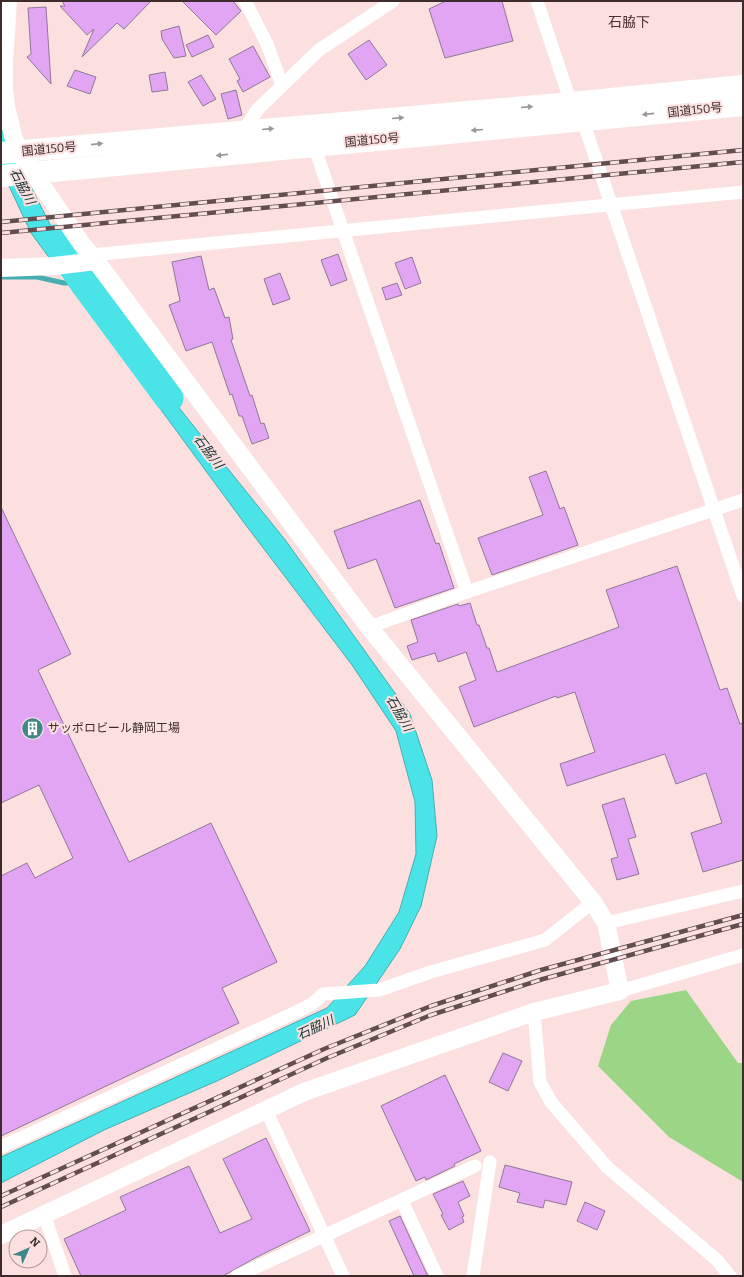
<svg xmlns="http://www.w3.org/2000/svg" width="744" height="1277" viewBox="0 0 744 1277" font-family="Bitter,'Noto Sans JP',serif">
<style>
.green{fill:#9ad685}
.water{fill:#4ae4e8;stroke:#46adb0}
.lines{fill:none;stroke-linecap:round;stroke-linejoin:round}
.stream{stroke:#46adb0;stroke-width:5}
.river{stroke:#4ae4e8;stroke-width:29}
.building{fill:#e1a5f4;stroke:#8e7896}
.street{stroke:#fff;stroke-width:13}
.secondary{stroke:#fff;stroke-width:18}
.highway{stroke:#fff;stroke-width:22}
.rail-casing{stroke:#624e4e;stroke-width:4.5}
.rail{stroke:#fce0e0;stroke-width:3;stroke-dasharray:9;stroke-linecap:butt}
.oneway{fill:#9e9696}
.labels{text-anchor:middle;stroke-width:4;stroke-linejoin:round;paint-order:stroke}
.street-label{font-size:12px;fill:#3e2c2c;stroke:#fce0e0}
.poi-label{font-size:12px;fill:#3e2c2c;stroke:#fce0e0;text-anchor:start}
.water-label{font-size:13px;font-style:italic;fill:#143435;stroke:#fce0e0}
.quarter-label{font-size:14px;fill:#502d2e;stroke:#fce0e0}
</style>
<rect width="100%" height="100%" fill="#fce0e0"/>
<path class="green" d="M686,990L738,1063H743V1182L669,1137L598,1066L611,1025L631,1001Z"/>
<path class="water" d="M1,128L82,287L286,541L410,714L432,780L437,836L421,906L400,949L355,1015L217,1081L104,1130L1,1183V1157L327,1008L365,966L399,912L416,854L415,802L396,731L352,665L242,520L31,233L1,169Z"/>
<g class="lines">
<path class="stream" d="M1,277H37L64,283H84"/>
<path class="river" d="M55,239L84,283L169,398"/>
</g>
<g class="building">
<path d="M62,1H151L124,29L117,23L82,57L94,29L87,35L60,6H65Z"/>
<path d="M182,1H233L241,11L216,35Z"/>
<path d="M446,1H502L513,41L445,58L429,9Z"/>
<path d="M46,7L49,53L51,84L27,57L31,54L28,8Z"/>
<path d="M179,26L186,56L174,58L162,39L161,31Z"/>
<path d="M208,35L214,47L192,57L186,45Z"/>
<path d="M369,40L387,65L366,80L348,54Z"/>
<path d="M253,46L270,77L243,92L237,81L240,79L229,59Z"/>
<path d="M75,70L96,77L90,94L67,86Z"/>
<path d="M165,72L168,90L152,92L149,75Z"/>
<path d="M201,75L216,99L203,106L188,82Z"/>
<path d="M236,90L242,115L228,119L221,94Z"/>
<path d="M338,254L347,280L331,286L321,260Z"/>
<path d="M201,256L209,290L214,288L225,318L229,317L233,339L231,340L250,396L252,395L261,424L264,423L269,438L252,444L242,416H239L232,394L230,395L212,342L186,351L169,305L180,301L172,262Z"/>
<path d="M412,257L421,283L405,289L395,263Z"/>
<path d="M280,273L290,299L273,305L264,279Z"/>
<path d="M397,283L402,295L386,300L382,288Z"/>
<path d="M546,471L560,509L564,507L578,545L492,575L478,538L543,515L529,477Z"/>
<path d="M420,500L436,544L439,543L454,588L395,608L376,559L348,569L334,531Z"/>
<path d="M1,507L71,654L38,670L129,862L211,823L277,962L222,988L239,1023L1,1136V876L27,863L35,878L73,858L39,785L1,803Z"/>
<path d="M677,566L720,690L727,688L740,724L743,723V860L703,872L691,833L722,823L706,773L676,784L665,754L567,786L560,764L595,752L575,692L557,698L556,696L474,727L459,687L476,680L466,652L438,662L435,653L412,660L407,646L418,642L411,620L458,604L459,606L470,603L477,625H479L487,648H489L497,672L619,627L606,590Z"/>
<path d="M624,798L636,837L628,839L639,874L617,880L611,859L618,857L602,805Z"/>
<path d="M503,1053L522,1061L508,1091L489,1082Z"/>
<path d="M445,1075L481,1151L454,1164L455,1166L426,1180L425,1177L416,1181L381,1106Z"/>
<path d="M266,1138L310,1231L257,1257L223,1276H81L64,1239L126,1210L120,1197L189,1166L220,1233L252,1219L223,1159Z"/>
<path d="M505,1165L572,1182L566,1205L545,1200L543,1208L517,1202L520,1193L499,1187Z"/>
<path d="M463,1181L470,1196L458,1202L464,1216L462,1217L464,1222L449,1230L441,1215L443,1214L433,1194Z"/>
<path d="M585,1202L605,1211L597,1230L577,1221Z"/>
<path d="M400,1216L425,1270L428,1276H414L389,1221Z"/>
</g>
<g class="lines">
<g class="street">
<path d="M245,1L267,44L282,85"/>
<path d="M537,1L571,103"/>
<path d="M583,121L743,596"/>
<path d="M243,131L258,109L319,50L393,1"/>
<path d="M314,146L467,592"/>
<path d="M91,255L743,192"/>
<path d="M369,627L467,592L743,500"/>
<path d="M606,923L743,891"/>
<path d="M620,991L743,955"/>
<path d="M534,1012L540,1082L551,1102L607,1167L717,1260L730,1276"/>
<path d="M266,1110L343,1276"/>
<path d="M1,1147L292,1014L312,1004L323,994L379,990L431,972L545,940L593,902"/>
<path d="M402,1201L437,1276"/>
<path d="M44,1214L65,1276"/>
<path d="M237,1276L475,1166"/>
<path d="M473,1276L490,1162"/>
</g>
<g class="secondary">
<path d="M1,268L54,266L96,261"/>
<path d="M1,1235L304,1092L534,1012L620,991L606,923L593,902L369,627L96,261L81,243L19,152L13,136L6,106L4,88V62L8,1"/>
</g>
<g class="highway">
<path d="M1,153L571,103L743,86"/>
<path d="M1,176L743,105"/>
</g>
<defs>
<g id="rail">
<path d="M1,222L743,150"/>
<path d="M1,233L743,162"/>
<path d="M1,1196L324,1049L431,1006L541,970L743,915"/>
<path d="M1,1207L327,1058L431,1015L543,979L743,924"/>
</g>
</defs>
<use href="#rail" class="rail-casing"/>
<use href="#rail" class="rail"/>
</g>
<defs><path id="oneway-solid" d="M-6-.8H1V-3.2L6.5 0L1 3.2V.8H-6Z"/></defs>
<g class="oneway">
<use href="#oneway-solid" transform="translate(527 107) rotate(-5)"/>
<use href="#oneway-solid" transform="translate(648 114) rotate(174)"/>
<use href="#oneway-solid" transform="translate(398 118) rotate(-5)"/>
<use href="#oneway-solid" transform="translate(268 129) rotate(-5)"/>
<use href="#oneway-solid" transform="translate(477 130) rotate(175)"/>
<use href="#oneway-solid" transform="translate(97 144) rotate(-6)"/>
<use href="#oneway-solid" transform="translate(222 155) rotate(174)"/>
</g>
<defs>
<symbol id="building-disc" viewBox="-11 -11 22 22"><circle r="9.5" fill="#3f8789" stroke="#fce0e0"/><path d="M-4-6H4V6H1V3H-1V6H-4ZM-2.5-4.3h1.7v1.8h-1.7ZM.8-4.3h1.7v1.8H.8ZM-2.5-1h1.7V.8h-1.7ZM.8-1h1.7V.8H.8Z" fill="#fff"/></symbol>
</defs>
<g fill-rule="evenodd">
<use href="#building-disc" x="20" y="716" width="25" height="25"/>
</g>
<g class="labels">
<g class="street-label">
<text transform="translate(695 110) rotate(-6)" y="4">国道150号</text>
<text transform="translate(372 140) rotate(-5)" y="4">国道150号</text>
<text transform="translate(49 149) rotate(-5)" y="4">国道150号</text>
</g>
<g class="poi-label">
<text x="48" y="732">サッポロビール静岡工場</text>
</g>
<g class="water-label">
<text transform="translate(23 186) rotate(63)" y="5">石脇川</text>
<text transform="translate(209 451) rotate(53)" y="5">石脇川</text>
<text transform="translate(400 713) rotate(60)" y="5">石脇川</text>
<text transform="translate(315 1027) rotate(-25)" y="5">石脇川</text>
</g>
<g class="quarter-label">
<text x="629" y="27">石脇下</text>
</g>
</g>
<rect width="744" height="1277" fill="none" stroke="#3e2c2c" stroke-width="4"/>
<g transform="translate(28 1249) rotate(45)"><circle r="19" fill="#fce0e0" stroke="#b09898"/>
<path d="M0-3L7 15L0 10L-7 15Z" fill="#3f8789"/>
<text y="-6" font-size="11" font-weight="bold" text-anchor="middle" fill="#3e2c2c">N</text>
</g>
</svg>
